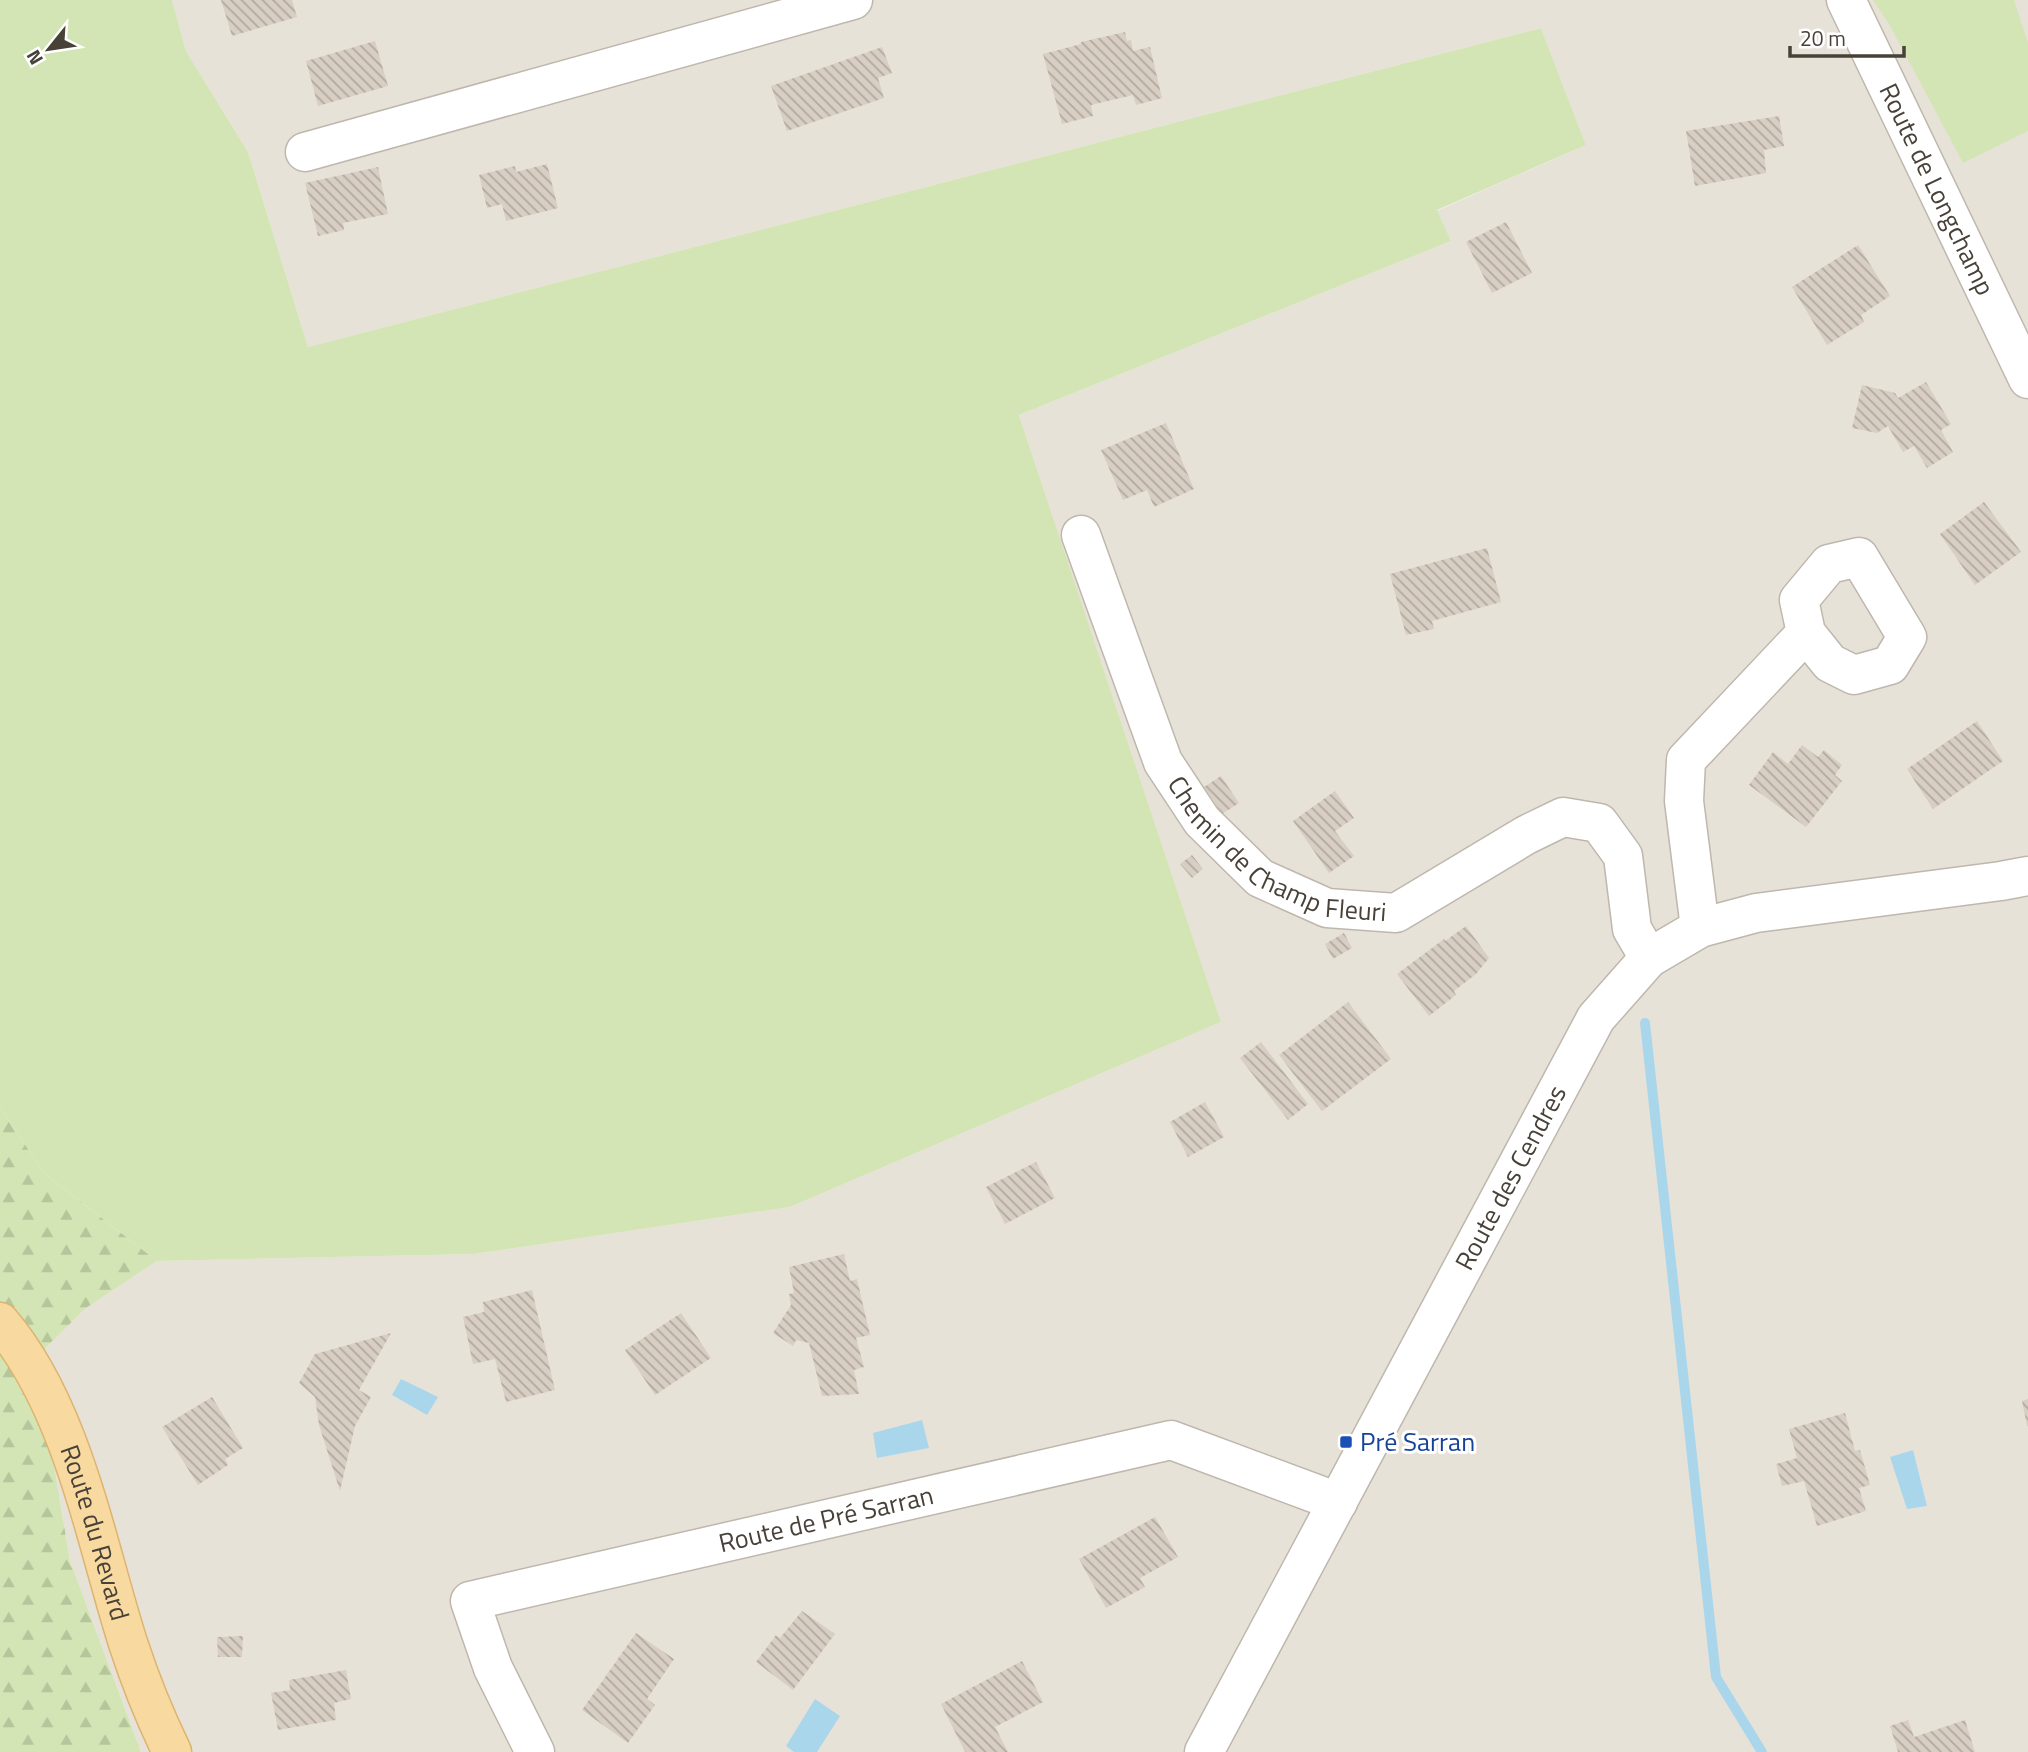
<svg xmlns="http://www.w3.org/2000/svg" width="2028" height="1752" viewBox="0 0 2028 1752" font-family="'Titillium Web',sans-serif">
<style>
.residential{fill:#e7e2d8}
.green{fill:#d3e5b5}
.forest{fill:url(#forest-firs)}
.water{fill:#aad6ec}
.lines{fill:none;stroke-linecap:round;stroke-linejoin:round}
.stream{stroke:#aad6ec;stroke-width:10}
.building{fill:url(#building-back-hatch)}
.minor-casing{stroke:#bfb7ad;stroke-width:41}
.major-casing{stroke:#ddb46f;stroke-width:41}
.minor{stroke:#fff;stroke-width:38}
.major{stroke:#f8d99f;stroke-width:38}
.transit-dot{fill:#1a4fb4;stroke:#fff;stroke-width:2.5}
.labels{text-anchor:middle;stroke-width:6;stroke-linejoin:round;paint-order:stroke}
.street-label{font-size:26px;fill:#474138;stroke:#fff}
.transit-label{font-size:26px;fill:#164399;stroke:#fff;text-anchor:start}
</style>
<defs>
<pattern id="forest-firs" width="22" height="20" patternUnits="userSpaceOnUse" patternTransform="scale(1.75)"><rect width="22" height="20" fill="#d3e5b5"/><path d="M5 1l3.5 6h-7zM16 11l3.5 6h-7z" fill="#b6c69c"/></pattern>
<pattern id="building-back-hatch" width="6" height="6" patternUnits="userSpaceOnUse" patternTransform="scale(1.75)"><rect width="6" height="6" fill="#d8cec3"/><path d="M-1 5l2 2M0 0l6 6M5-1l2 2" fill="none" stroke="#b1a99f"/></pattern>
</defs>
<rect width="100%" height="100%" fill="#f4f0ea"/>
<path class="residential" d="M172,0H2028V1752H141L70,1561L36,1356L86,1308L157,1261L474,1254L790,1207L1221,1022L1019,415L1451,241L1437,211L1586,145L1541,28L308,347L248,152L186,51Z"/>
<g class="green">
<path d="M0,0H172L186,51L248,152L308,347L1541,28L1586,145L1437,210L1451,241L1019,415L1221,1022L790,1207L474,1254L157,1261L44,1173L0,1107Z"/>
<path d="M1873,0H2014L2028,43V131L1963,163L1889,24Z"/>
</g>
<path class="forest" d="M0,1107L44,1173L157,1261L86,1308L36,1357L70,1561L141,1752H0Z"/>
<g class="water">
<path d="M401,1379L438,1397L427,1415L392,1395Z"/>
<path d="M922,1420L929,1448L877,1458L873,1433Z"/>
<path d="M1913,1450L1927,1506L1907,1509L1890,1457Z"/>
<path d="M815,1699L840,1716L817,1752H794L786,1746Z"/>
</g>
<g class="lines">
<path class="stream" d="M1645,1023L1716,1677L1762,1752"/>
</g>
<g class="building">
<path d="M221,0H292L297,17L232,36Z"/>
<path d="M1125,32L1127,41L1131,40L1133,51L1150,47L1162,98L1136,105L1133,95L1091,105L1093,116L1062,124L1043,54L1081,44V42Z"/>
<path d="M375,41L388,86L318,106L306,61Z"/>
<path d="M882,47L892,73L878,78L884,98L787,131L771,86Z"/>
<path d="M1779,116L1784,146L1764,150L1766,173L1695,186L1686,131Z"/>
<path d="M547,164L558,208L506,221L502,204L487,208L479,175L515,166L516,172Z"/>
<path d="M378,167L388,214L343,223L344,230L318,236L305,183Z"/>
<path d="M1506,222L1532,273L1492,293L1466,242Z"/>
<path d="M1858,245L1890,296L1861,315L1864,322L1827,345L1792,287Z"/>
<path d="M1926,382L1951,424L1941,430L1953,452L1927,468L1914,446L1903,452L1888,426L1877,433L1852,428L1862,385L1895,393L1898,398Z"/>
<path d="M1166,423L1194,489L1154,507L1147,490L1123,500L1101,450Z"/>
<path d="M1984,502L2021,552L1975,585L1940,534Z"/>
<path d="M1487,548L1501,602L1432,621L1434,629L1406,635L1390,574Z"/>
<path d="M1977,721L2003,761L1933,809L1907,769Z"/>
<path d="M1802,745L1818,757L1824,750L1842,765L1835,775L1842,781L1806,827L1749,785L1773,752L1788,764Z"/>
<path d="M1221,776L1239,803L1222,814L1204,787Z"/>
<path d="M1335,791L1354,818L1335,831L1354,856L1329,873L1293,821Z"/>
<path d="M1192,855L1203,869L1192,878L1180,864Z"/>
<path d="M1466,926L1489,958L1476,974L1454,991L1456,995L1429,1016L1397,974L1444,939L1445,941Z"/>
<path d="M1344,933L1352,948L1333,959L1325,944Z"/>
<path d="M1348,1002L1391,1059L1322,1111L1279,1055Z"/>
<path d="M1261,1042L1308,1104L1288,1120L1240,1058Z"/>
<path d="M1205,1102L1224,1137L1188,1157L1170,1122Z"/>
<path d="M1036,1162L1055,1198L1005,1224L986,1187Z"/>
<path d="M844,1254L850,1281L857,1279L870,1335L856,1338L864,1367L854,1370L859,1394L822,1396L809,1343L796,1340L793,1346L773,1333L791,1305L789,1294L794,1293L789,1267Z"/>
<path d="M532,1290L555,1390L506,1402L495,1359L473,1364L463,1317L484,1312L483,1302Z"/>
<path d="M681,1313L711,1358L655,1395L625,1350Z"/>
<path d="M391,1333L359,1390L371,1397L355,1426L340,1491L319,1425L315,1397L299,1383L315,1354Z"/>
<path d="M212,1397L243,1448L225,1459L228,1465L198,1485L162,1427Z"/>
<path d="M2028,1399V1426H2027L2022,1401Z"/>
<path d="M1845,1413L1855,1451L1860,1450L1870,1485L1859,1488L1866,1511L1817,1526L1804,1481L1782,1486L1776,1464L1797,1458L1789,1429Z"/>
<path d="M1155,1517L1178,1557L1140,1578L1145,1587L1106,1608L1079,1559Z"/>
<path d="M802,1611L835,1634L793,1690L756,1662L776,1635L780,1638Z"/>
<path d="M636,1633L674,1659L647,1699L655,1705L628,1743L582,1710Z"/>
<path d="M243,1636L242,1657H218L217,1637Z"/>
<path d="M1022,1661L1043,1702L995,1727L1008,1752H965L941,1704Z"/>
<path d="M346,1670L351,1699L334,1703L336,1720L278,1730L271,1693L290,1690L289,1680Z"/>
<path d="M1908,1720L1914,1737L1965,1720L1975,1752H1898L1890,1726Z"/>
</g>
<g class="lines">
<defs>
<g id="minor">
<path id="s1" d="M1846,0L2028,379"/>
<path d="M305,152L853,0"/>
<path id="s2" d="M1081,535L1163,762L1202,821L1260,878L1327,908L1396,913L1526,835L1563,817L1599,823L1623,856L1632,929L1649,958"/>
<path d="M1700,928L1684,801L1686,760L1806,633L1799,600L1829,564L1859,557L1907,637L1890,665L1854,675L1830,663L1806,633"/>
<path id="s3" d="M535,1752L493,1668L470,1601L1171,1440L1338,1502"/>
<path id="s4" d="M1204,1752L1596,1018L1649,958L1700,928L1756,913L2001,881L2028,876"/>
</g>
<g id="major">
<path id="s5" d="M0,1322C72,1406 95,1539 128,1643C140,1680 155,1717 172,1752"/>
</g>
</defs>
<use href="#minor" class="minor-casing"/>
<use href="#major" class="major-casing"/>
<use href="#minor" class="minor"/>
<use href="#major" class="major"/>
</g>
<rect class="transit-dot" x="1339" y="1435" width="14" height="14" rx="3.5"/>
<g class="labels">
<g class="street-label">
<text dy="9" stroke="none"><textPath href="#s1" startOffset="210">Route de Longchamp</textPath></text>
<text dy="9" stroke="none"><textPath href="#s2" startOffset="394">Chemin de Champ Fleuri</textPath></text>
<text dy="9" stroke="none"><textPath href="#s4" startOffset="651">Route des Cendres</textPath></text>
<text dy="9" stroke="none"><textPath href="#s3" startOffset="530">Route de Pré Sarran</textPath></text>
<text dy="9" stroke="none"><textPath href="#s5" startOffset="233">Route du Revard</textPath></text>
</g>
<g class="transit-label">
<text x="1360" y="1451">Pré Sarran</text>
</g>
</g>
<g transform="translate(49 49) rotate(240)" stroke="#ffffff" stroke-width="5" paint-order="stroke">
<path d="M0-5L12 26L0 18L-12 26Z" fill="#474138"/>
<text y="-10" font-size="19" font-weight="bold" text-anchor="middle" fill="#474138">N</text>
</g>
<path d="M1790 46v10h114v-10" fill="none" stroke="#474138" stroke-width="3.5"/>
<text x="1800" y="46" font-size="21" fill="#474138" stroke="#ffffff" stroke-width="5" paint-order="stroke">20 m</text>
</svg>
